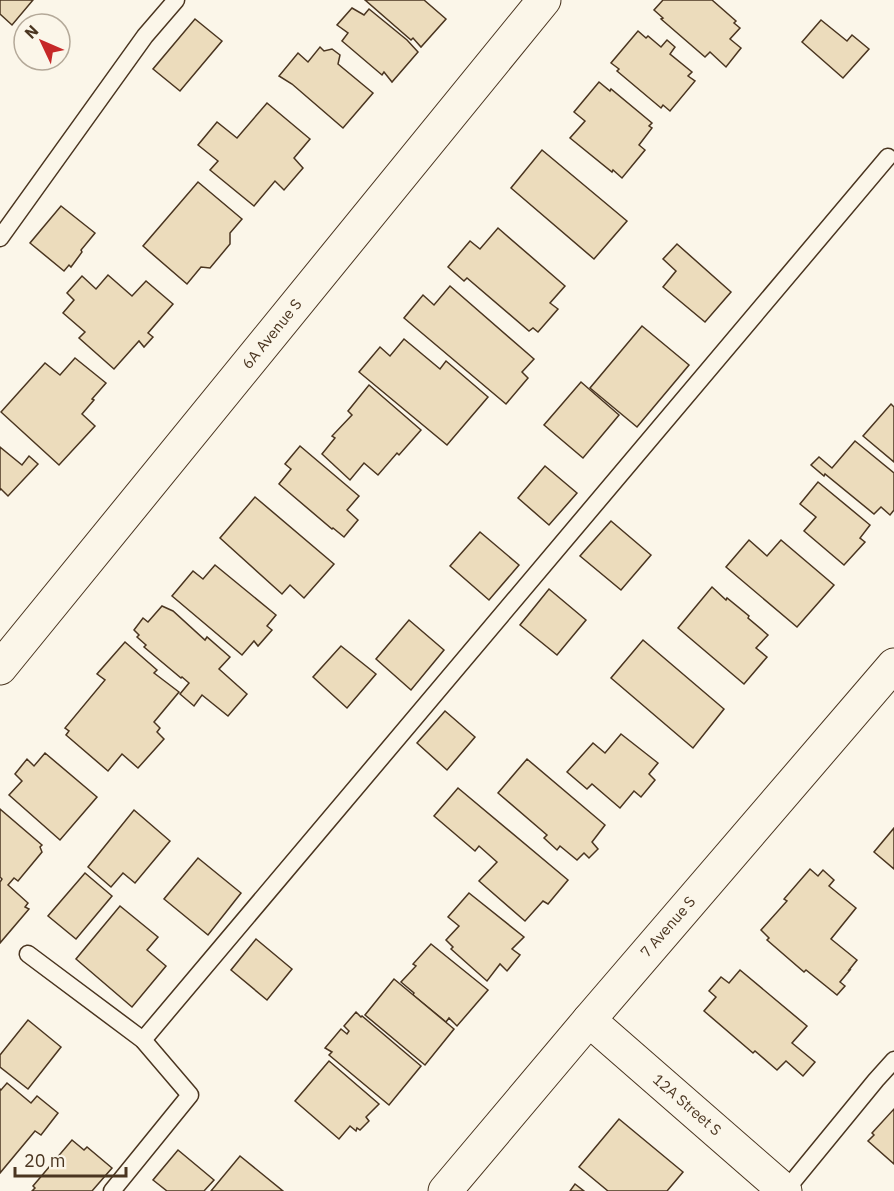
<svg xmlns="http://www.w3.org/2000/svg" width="894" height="1191" viewBox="0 0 894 1191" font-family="'IBM Plex Sans',sans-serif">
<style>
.building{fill:#ecdcbc;stroke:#4a3520;stroke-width:1.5}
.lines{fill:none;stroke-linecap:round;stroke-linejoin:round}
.lane-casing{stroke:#4a3520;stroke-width:19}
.street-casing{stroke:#4a3520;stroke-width:35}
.lane{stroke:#fbf6e9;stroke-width:16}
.street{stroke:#fbf6e9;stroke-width:33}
.labels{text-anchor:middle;stroke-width:4.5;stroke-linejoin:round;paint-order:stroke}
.street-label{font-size:15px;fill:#4a3520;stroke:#fbf6e9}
</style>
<rect width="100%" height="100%" fill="#fbf6e9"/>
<g class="building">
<path d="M0,0H33L12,25L0,14Z"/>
<path d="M365,0H424L446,19L421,47L413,38L411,40Z"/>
<path d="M663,0H712L736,21L734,23L740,28L730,39L741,48L726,67L710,52L705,57L661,19L663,18L654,10Z"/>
<path d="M352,8L364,15L369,9L407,40L418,52L392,82L384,72L382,75L342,41L348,33L337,25Z"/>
<path d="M195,19L222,41L180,91L153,69Z"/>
<path d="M821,20L847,41L852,35L869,49L843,78L802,42Z"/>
<path d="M638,31L646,38L648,36L661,47L667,40L675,47L670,54L692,72L688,76L695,81L670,111L663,105L661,108L617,71L619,69L611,63Z"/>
<path d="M320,47L324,51L332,49L340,55L338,64L373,93L343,128L292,84L279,76L298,53L308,62Z"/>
<path d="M599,82L610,91L611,89L652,123L649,126L652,128L639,145L645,150L622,178L613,170L612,172L570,138L585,121L574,112Z"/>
<path d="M267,103L310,139L294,158L303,168L284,190L275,181L254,206L210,170L218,161L198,145L217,122L237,138Z"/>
<path d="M542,150L627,221L594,259L511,188Z"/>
<path d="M198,182L242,219L230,233V244L210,268L201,267L187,284L143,246Z"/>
<path d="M61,206L95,233L81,250L82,252L71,267L69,265L64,271L30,243Z"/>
<path d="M498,228L565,286L550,303L558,309L538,332L533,328L529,331L467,278L464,281L448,267L470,241L480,249Z"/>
<path d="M677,244L731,292L705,322L663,287L676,271L663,259Z"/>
<path d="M108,275L132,296L146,281L173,304L148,333L153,337L144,347L139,341L114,369L79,338L85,332L63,313L74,300L67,293L82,276L96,289Z"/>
<path d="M450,286L534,359L522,372L528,378L506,404L404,318L423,295L434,305Z"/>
<path d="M642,326L689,365L637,427L590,388Z"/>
<path d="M404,339L440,369L446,361L488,397L447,445L359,372L380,347L390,356Z"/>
<path d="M75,358L106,383L92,399L94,400L82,414L95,426L59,465L1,412L45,363L60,375Z"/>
<path d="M581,382L619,415L583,458L544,425Z"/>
<path d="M369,385L421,430L399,455L397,453L378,475L364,463L350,480L322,454L335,438L332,436L352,415L348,411Z"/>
<path d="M891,404L894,407V462L863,436Z"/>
<path d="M855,441L894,473V510L890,515L881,507L874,514L825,474L824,476L811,465L819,457L832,468Z"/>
<path d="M300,446L359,496L347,510L358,520L344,537L333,528L332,529L279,484L291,469L285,464Z"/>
<path d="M0,447L22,465L29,456L38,464L8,496L1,489L0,490Z"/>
<path d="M545,466L577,493L549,525L518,498Z"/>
<path d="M818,482L870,525L860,538L865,542L844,565L804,531L816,517L800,504Z"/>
<path d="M255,497L334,564L304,598L290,585L282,594L220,538Z"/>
<path d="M611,521L651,555L621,590L580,556Z"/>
<path d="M480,532L519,565L489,600L450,566Z"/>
<path d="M749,540L767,556L781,540L834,585L797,627L726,567Z"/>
<path d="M215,565L276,615L267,626L272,630L258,646L254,641L242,655L172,596L193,571L203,579Z"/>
<path d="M712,587L726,600L727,598L749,616L748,618L768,635L756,648L767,657L744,684L678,628Z"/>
<path d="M549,589L586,620L557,655L520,625Z"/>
<path d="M162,606L173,611L205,640L207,637L230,657L219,669L247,694L228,716L202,695L194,706L180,694L189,683L182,677L181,678L144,647L146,645L137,637L139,635L134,630L143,618L148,622Z"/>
<path d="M409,620L444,650L411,690L376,659Z"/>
<path d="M643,640L724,709L693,748L611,678Z"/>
<path d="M125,642L157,670L154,673L179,692L154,722L160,728L157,732L164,739L138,768L122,754L108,771L66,735L69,731L65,728L105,680L97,674Z"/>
<path d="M341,646L376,674L347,708L313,677Z"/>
<path d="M445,711L475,737L447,770L417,743Z"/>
<path d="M621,734L658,763L649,774L655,780L641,797L634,791L620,808L592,784L587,789L567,772L593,743L605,753Z"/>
<path d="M45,753L97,797L60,840L9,795L22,781L15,774L27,759L34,766Z"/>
<path d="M527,759L605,825L592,842L598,849L589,858L584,853L577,860L560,846L557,850L544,838L547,835L498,793Z"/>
<path d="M458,788L568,880L548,904L543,901L525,921L479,881L497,862L479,846L475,851L434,816Z"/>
<path d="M0,809L42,845L40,847L42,852L18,881L14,878L8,885L28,903L25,907L29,909L0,943V882L2,879L0,877Z"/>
<path d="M134,810L170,841L135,883L123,873L111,887L88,867Z"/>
<path d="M894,828V869L874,852Z"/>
<path d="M198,858L241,893L208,935L164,899Z"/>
<path d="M810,869L818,876L823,870L834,880L829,886L856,908L831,939L857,960L849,970H850L840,982L845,986L837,995L806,970L804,972L767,940L769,938L761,930L787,901L784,899Z"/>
<path d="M85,873L112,896L76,939L48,916Z"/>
<path d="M469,893L524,937L512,949L520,955L507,971L500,964L487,981L451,949L453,947L446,940L459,926L448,917Z"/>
<path d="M120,906L158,937L147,950L166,966L132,1007L76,959Z"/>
<path d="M256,939L292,969L267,1000L231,970Z"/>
<path d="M431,944L488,990L457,1026L449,1018L446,1022L413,995L414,993L401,982L416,966L413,964Z"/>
<path d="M740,970L807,1026L792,1043L815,1062L803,1076L786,1061L777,1070L755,1051L753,1053L704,1011L716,997L709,991L721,977L729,983Z"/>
<path d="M394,979L454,1029L425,1065L365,1015Z"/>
<path d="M356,1012L361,1017L362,1016L421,1066L389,1105L329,1055L332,1052L325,1048L341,1029L347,1034L349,1031L344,1026Z"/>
<path d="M28,1020L61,1047L28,1089L0,1067V1055Z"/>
<path d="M329,1061L379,1104L366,1117L369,1121L360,1130L357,1128L356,1131L350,1126L339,1139L295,1101Z"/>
<path d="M7,1083L31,1103L37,1096L58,1113L41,1135L35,1131L0,1173V1089L1,1090Z"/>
<path d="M894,1109V1164L868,1141L874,1135L872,1133Z"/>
<path d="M619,1119L683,1172L667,1191H608L579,1167Z"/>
<path d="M72,1140L84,1150L87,1147L112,1168L92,1191H32L35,1188L33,1186Z"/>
<path d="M178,1150L214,1180L204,1191H167L153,1180Z"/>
<path d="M240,1156L283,1191H211Z"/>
<path d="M575,1184L584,1191H570Z"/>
</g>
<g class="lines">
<defs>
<g id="lane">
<path d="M0,238L145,36L176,0"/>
<path d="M28,954L143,1040L190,1095L112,1191"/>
<path d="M143,1040L888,157"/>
<path d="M785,1191L876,1080L894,1060"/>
</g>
<g id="street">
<path d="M0,668L544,0"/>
<path d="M589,1020L785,1191"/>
<path d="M445,1191L589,1020L894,665"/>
</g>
</defs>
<use href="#lane" class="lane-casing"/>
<use href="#street" class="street-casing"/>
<use href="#lane" class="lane"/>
<use href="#street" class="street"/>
</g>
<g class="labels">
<g class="street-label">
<text transform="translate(272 334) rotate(-51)" y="5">6A Avenue S</text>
<text transform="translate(668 927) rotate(-49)" y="5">7 Avenue S</text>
<text transform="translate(687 1105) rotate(41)" y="5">12A Street S</text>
</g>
</g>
<g transform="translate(42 42) rotate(314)"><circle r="28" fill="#fbf6e9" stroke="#b4a999" stroke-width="1.5"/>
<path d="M0-4.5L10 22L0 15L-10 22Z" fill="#c62828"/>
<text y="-9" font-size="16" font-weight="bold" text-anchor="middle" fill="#4a3520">N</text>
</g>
<path d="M15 1167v9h111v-9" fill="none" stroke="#4a3520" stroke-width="3"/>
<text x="24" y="1167" font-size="18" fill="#4a3520" stroke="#fbf6e9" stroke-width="4.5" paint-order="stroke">20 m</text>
</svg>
